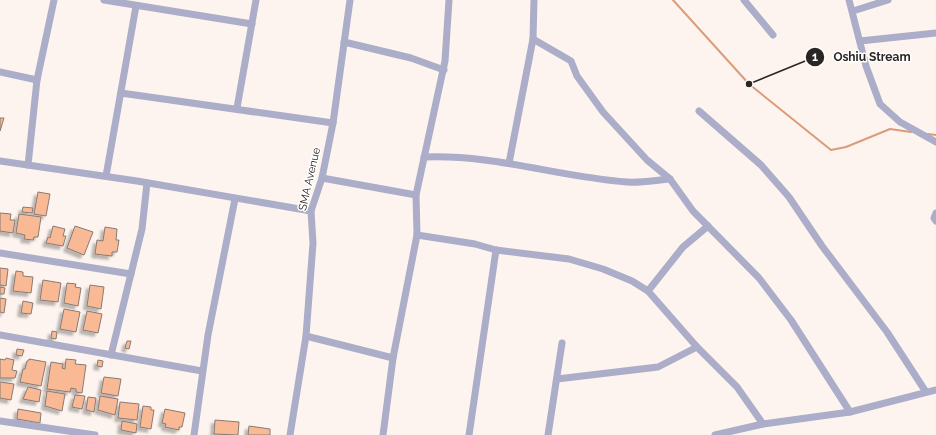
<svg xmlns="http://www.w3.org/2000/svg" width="936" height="435" viewBox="0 0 936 435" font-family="Raleway,sans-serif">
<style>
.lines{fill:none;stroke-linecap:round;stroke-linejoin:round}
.stream{stroke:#db9c79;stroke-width:2}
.building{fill:#fab995;stroke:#887a73;filter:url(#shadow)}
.minor{stroke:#abadc9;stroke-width:7}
.labels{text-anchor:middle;stroke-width:3;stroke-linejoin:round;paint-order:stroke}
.street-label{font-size:11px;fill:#2b2623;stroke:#fff}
.leader{fill:none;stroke:#2b2623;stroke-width:1.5}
.callout-dot{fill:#2b2623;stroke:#fff;stroke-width:1.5}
.mark-label{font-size:12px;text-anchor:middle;font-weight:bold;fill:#fff}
.callout-label{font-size:12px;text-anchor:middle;font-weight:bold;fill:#2b2623;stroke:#fff;stroke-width:3;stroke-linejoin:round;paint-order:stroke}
</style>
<defs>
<filter id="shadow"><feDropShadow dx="-3.5" dy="3.5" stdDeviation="1" flood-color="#0004"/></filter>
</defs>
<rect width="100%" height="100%" fill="#fdf4ef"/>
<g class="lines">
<g class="stream">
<path d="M673,0L749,84L831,150L846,147L890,129L911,132"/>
<path d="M928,134L936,135"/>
</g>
</g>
<g class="building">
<path d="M0,118H4L0,131Z"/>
<path d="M38,192L50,194L46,216L34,214Z"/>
<path d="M23,207L33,208L32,213L22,212Z"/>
<path d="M0,213L11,214L10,220H15L13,233L0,231Z"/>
<path d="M19,214L41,217L38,237H34L33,240L24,239L25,235L16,233Z"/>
<path d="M53,226L65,229L63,236H66L63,246L46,243L48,237L50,238Z"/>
<path d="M75,226L93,232L84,255L67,248Z"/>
<path d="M105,227L117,229L116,240H119L117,252H112V256L95,254L97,240L103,241Z"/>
<path d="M0,268L8,269L6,286L0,285Z"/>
<path d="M16,271L23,272V276L33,277L31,293L13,291Z"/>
<path d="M43,280L61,283L58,302L40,300Z"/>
<path d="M67,283L76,284L75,287L81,288L78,306L64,303Z"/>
<path d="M90,285L104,287L101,309L87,306Z"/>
<path d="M0,287L5,288L4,294H0Z"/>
<path d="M0,298L6,299L4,313L0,312Z"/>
<path d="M23,301L33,303L31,314L21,313Z"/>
<path d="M64,309L80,312L76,332L60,329Z"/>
<path d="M87,311L102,314L98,333L83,330Z"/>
<path d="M52,331L57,332L56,339L51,338Z"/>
<path d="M127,341H131L129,349L125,348Z"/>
<path d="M17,349L24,350L22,356L16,355Z"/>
<path d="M6,358L14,360L12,370L17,371L15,378H0V359L5,360Z"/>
<path d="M29,359L46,362L41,386L20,382L23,369H25L27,361H28Z"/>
<path d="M66,359L76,360L75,364L86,365L82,393L76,392V389L71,388L70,392L47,389L51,362L63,364L62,368L65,369Z"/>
<path d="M98,360L103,361L102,367L97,366Z"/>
<path d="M104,377L121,379L118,396L101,393Z"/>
<path d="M0,382L14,384L11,400L0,398Z"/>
<path d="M28,387L41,390L39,402L23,399Z"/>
<path d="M47,391L65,394L62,411L45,406Z"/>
<path d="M75,395L85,396L82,409L72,407Z"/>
<path d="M100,396L118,399L115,415L98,410Z"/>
<path d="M88,397L96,398L94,412L86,410Z"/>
<path d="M120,402L139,404L137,420L118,418Z"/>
<path d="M143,406L151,407V410H154L151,429L140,427Z"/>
<path d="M18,409L41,413L40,423L17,419Z"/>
<path d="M165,409L185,413L182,427H179V430L165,427L166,424L162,423Z"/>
<path d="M215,420L239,422L238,435L214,434Z"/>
<path d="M122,421L137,424L136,433L121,430Z"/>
<path d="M249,426L270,429V435H248Z"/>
</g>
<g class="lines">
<g class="minor">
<path d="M104,0L252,24"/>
<path d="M744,0L773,35"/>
<path d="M849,0L866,66L880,104L900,122L936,142"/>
<path d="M853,11L888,0"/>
<path d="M533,39L571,61L577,76L603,112L647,160L670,179L693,211L759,278L791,320L850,412"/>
<path d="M860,41L936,33"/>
<path d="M344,42L411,58L444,70"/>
<path d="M0,72L37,80"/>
<path d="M121,93L333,123"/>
<path d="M237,108L256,0"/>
<path d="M699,111L761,165L789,197L822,246L887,332L926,392"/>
<path d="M424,157C493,154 559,177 627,182C642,183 656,180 670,179"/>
<path d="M0,161L137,181L311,211"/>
<path d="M509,163L533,39L534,0"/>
<path d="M28,165L37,80L54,0"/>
<path d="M106,176L136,6"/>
<path d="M322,178L416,195"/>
<path d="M936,213L934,218L936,221"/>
<path d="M417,235L475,244L496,250L569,259L603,269L632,281L648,291L697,347L737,387L763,424"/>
<path d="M0,253L131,274"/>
<path d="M648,291L683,247L708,226"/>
<path d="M0,335L202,371"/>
<path d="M306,336L393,358"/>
<path d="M111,355L142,229L147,183"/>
<path d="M557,379L658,367L697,347"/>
<path d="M0,421L95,435"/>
<path d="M194,435L208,335L235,199"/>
<path d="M290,435L306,336L313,243L311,211L322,178L333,123L350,0"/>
<path d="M383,435L393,358L417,235L416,195L445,61L449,0"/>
<path d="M469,435L496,250"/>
<path d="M548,435L562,343"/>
<path d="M715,435L763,424L850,412L936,390"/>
</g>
</g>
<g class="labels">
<g class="street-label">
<text transform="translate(309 179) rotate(-77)" y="4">SMA Avenue</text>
</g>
</g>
<path class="leader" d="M749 84L815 57"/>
<g class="callout-dot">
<circle cx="749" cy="84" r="4"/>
<circle cx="815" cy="57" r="10"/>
</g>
<g class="mark-label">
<text x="815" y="61">1</text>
</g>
<g class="callout-label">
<text x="872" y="61">Oshiu Stream</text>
</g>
</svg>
